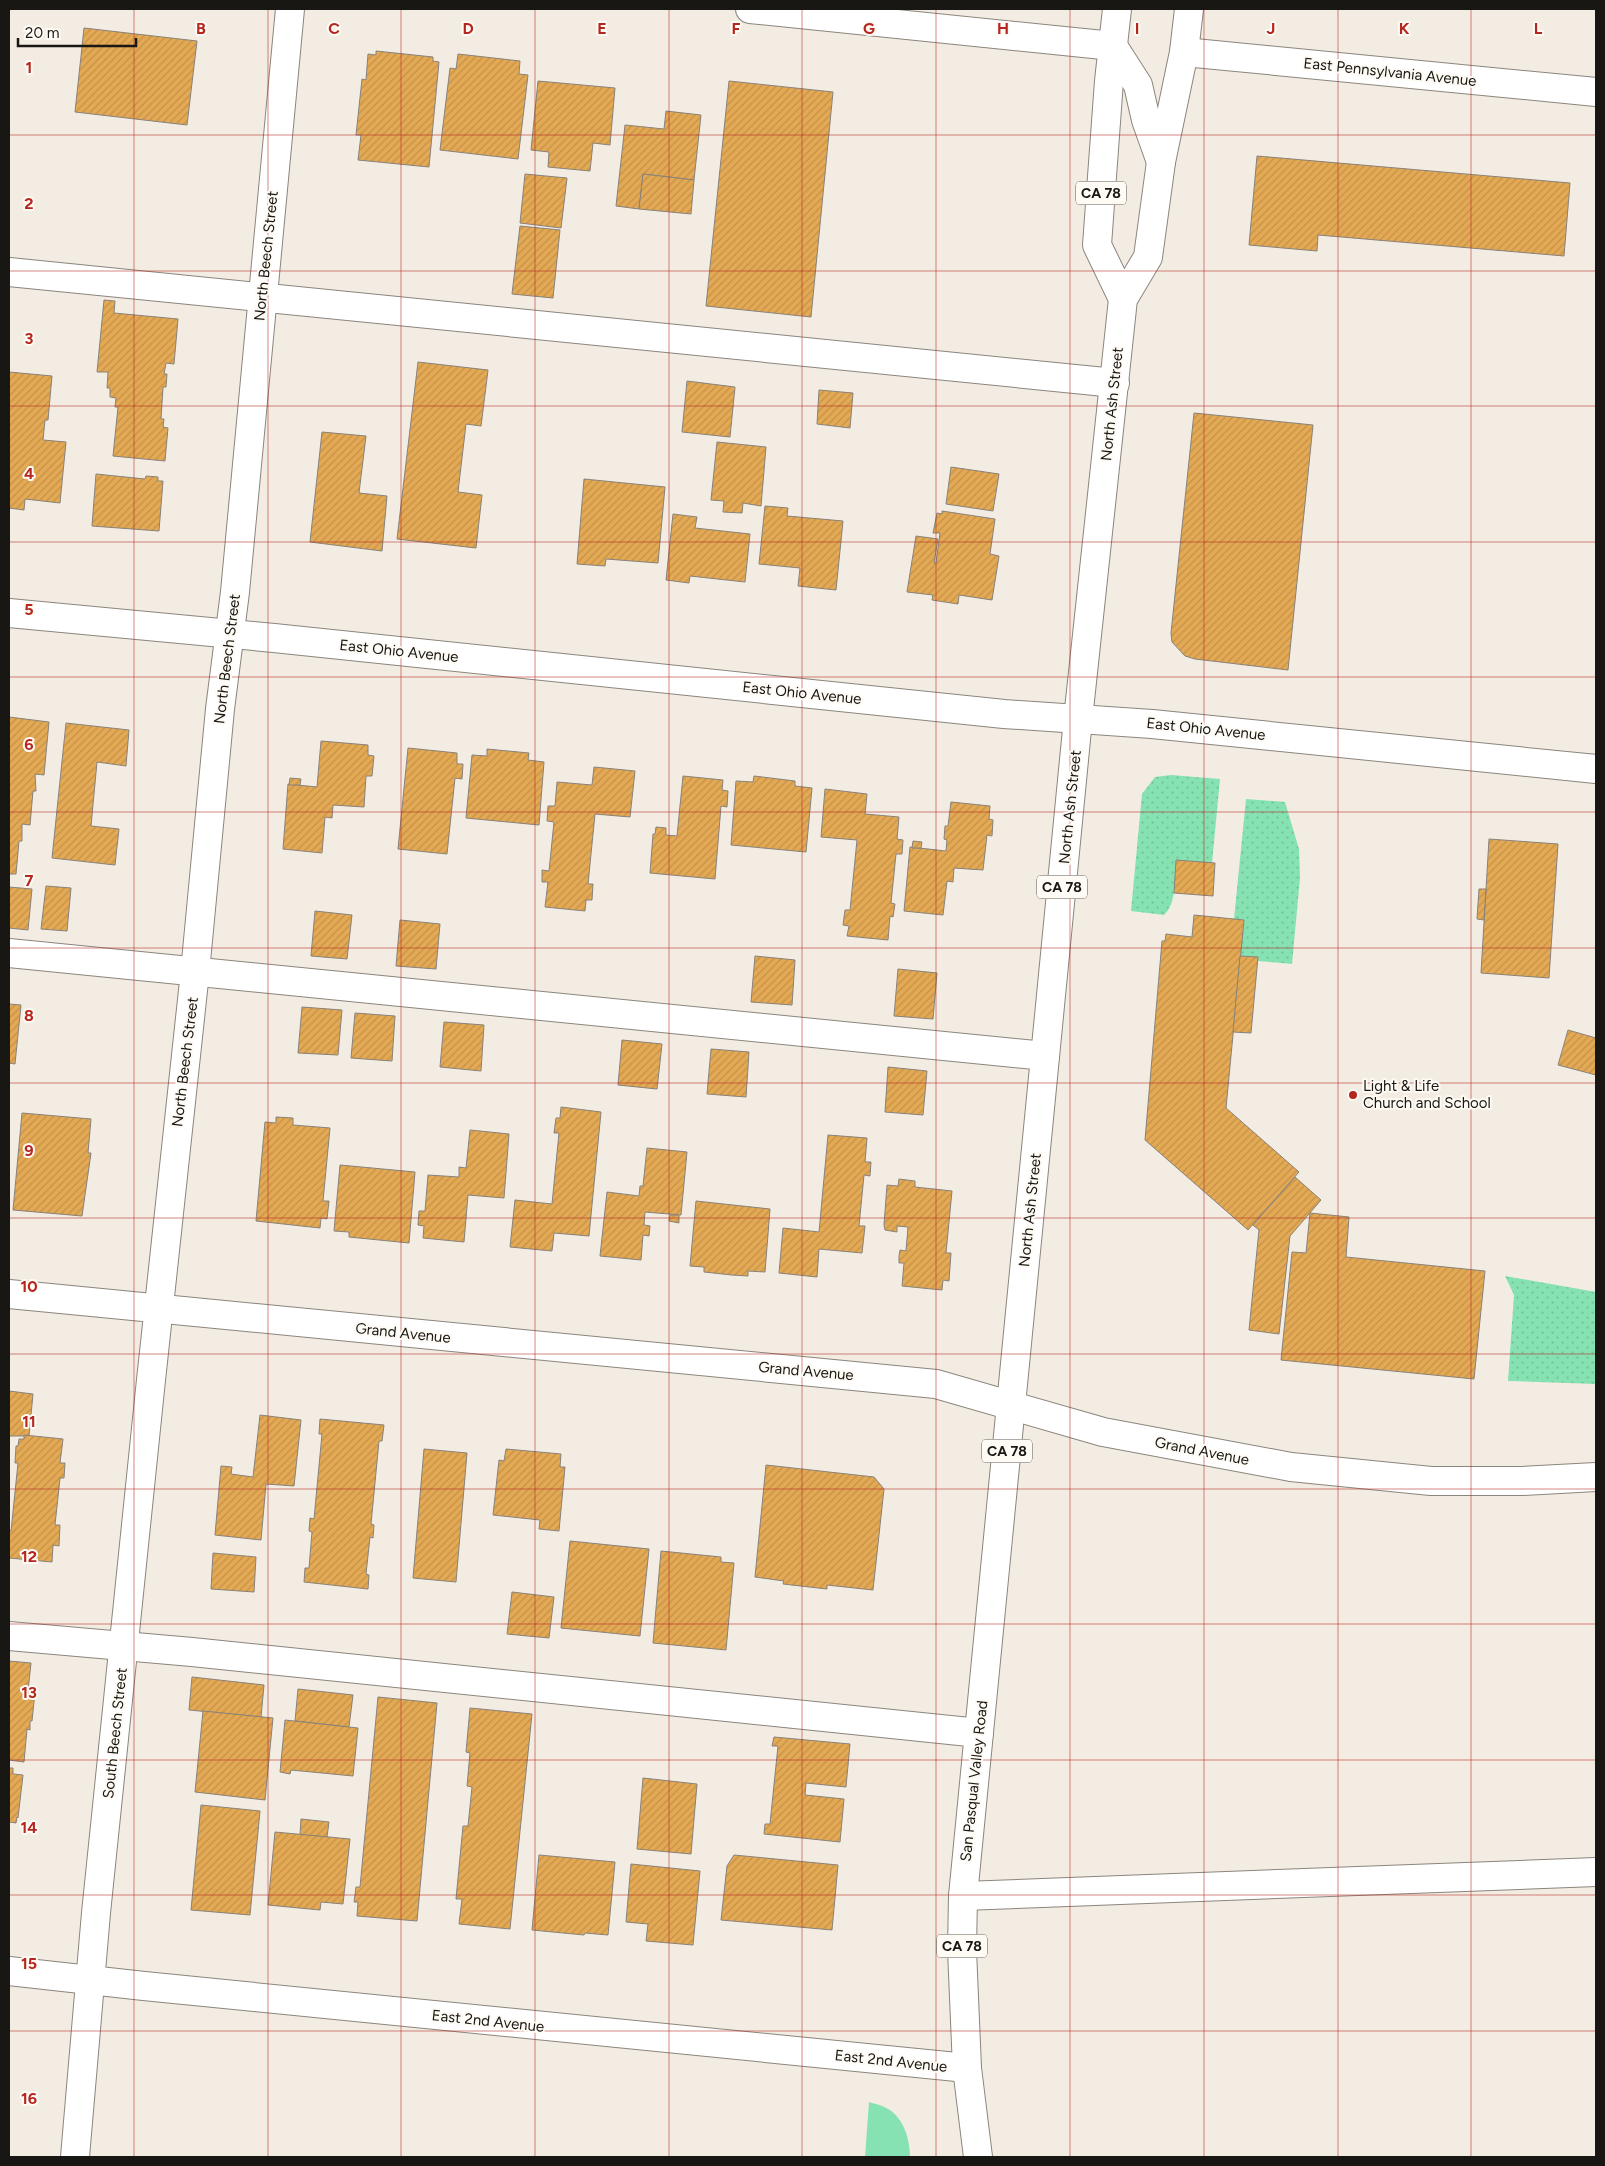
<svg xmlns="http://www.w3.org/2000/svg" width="1605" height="2166" viewBox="0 0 1605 2166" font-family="Figtree,sans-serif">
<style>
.green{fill:#86e2b2}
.park{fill:url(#park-dots)}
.building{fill:url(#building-hatch);stroke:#888279}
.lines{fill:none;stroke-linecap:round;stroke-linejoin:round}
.minor-casing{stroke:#8b857d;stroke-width:30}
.major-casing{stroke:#8b857d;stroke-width:30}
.minor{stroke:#fff;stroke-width:28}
.major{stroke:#fff;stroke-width:28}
.grid{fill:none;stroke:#b5261f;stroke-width:1;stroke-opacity:0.55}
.poi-dot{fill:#b5261f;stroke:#fefaf4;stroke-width:2}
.labels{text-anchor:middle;stroke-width:4;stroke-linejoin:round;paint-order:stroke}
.shield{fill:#fefaf4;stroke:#5e5b56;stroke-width:1}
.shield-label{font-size:14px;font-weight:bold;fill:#191713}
.street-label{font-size:15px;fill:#191713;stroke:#fefaf4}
.poi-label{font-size:15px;fill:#191713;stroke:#fefaf4;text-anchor:start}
.grid-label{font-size:16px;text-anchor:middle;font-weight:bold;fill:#b5261f;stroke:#fefaf4;stroke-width:4;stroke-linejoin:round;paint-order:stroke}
</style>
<defs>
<pattern id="park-dots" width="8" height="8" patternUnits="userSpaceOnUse" patternTransform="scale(1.25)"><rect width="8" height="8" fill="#86e2b2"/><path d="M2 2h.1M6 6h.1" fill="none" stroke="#73c198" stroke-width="1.8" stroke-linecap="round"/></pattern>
<pattern id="building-hatch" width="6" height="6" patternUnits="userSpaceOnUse" patternTransform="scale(1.25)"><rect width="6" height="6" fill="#e4a954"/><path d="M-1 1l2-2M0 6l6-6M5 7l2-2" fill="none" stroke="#c39148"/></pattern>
</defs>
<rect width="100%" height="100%" fill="#f3ece3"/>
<path class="green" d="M869,2102C875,2104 882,2105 888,2109C904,2118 910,2140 910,2157H865Z"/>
<g class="park">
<path d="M1171,775L1220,779L1212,863L1176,860C1175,877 1177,903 1164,915L1131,911L1142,794L1155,777Z"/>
<path d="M1246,799L1285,802L1299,849L1300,878L1292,964L1258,961V957L1240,956L1244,920L1234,919Z"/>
<path d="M1505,1276L1596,1292V1384L1508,1381L1514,1295Z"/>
</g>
<g class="building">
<path d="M84,28L197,41L187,125L75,112Z"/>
<path d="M376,51L433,57V61L439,62L429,167L358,160L361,135H356L362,79L366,80L368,54L376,55Z"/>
<path d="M458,54L520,61L519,74L528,75L518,159L440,150L450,68L456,69Z"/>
<path d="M538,81L615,88L610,145L593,143L590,171L548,167L549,152L531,150Z"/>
<path d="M729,81L833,92L811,317L706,306Z"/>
<path d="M666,111L701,115L694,180L643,174L639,209L616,206L625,125L664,129Z"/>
<path d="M1257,156L1570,183L1564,256L1318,235L1317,251L1249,245Z"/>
<path d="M525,174L567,178L561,228L520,223Z"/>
<path d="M643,174L694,180L691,214L639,209Z"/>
<path d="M520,226L560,230L553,298L512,294Z"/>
<path d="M104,300L115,301L114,313L178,319L174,364L166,363L164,374H167L166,387H163L161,419H164L163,427L168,428L165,461L113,456L118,407H115L116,398L110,397V388H107L108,372H97Z"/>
<path d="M418,362L488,370L481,426L466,424L458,492L482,495L476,548L397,539Z"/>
<path d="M9,372L52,376L48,420H45L43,440L66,442L60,503L25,499L24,510L9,508Z"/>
<path d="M687,381L735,387L730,437L682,432Z"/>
<path d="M819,390L853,393L850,428L817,424Z"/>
<path d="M1194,413L1313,425L1288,670L1195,659L1185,656L1172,642L1171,633Z"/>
<path d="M322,432L366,436L359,493L387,496L382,551L310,542Z"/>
<path d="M717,442L766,447L761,506L743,503L742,513L723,512L724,501L711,500Z"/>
<path d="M951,467L999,474L993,511L946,504Z"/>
<path d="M96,474L145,479L146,476L158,477V481H163L159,531L92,526Z"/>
<path d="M584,479L665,487L658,563L606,559L605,566L577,564Z"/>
<path d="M765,506L788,508L787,516L843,521L836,590L798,586L800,568L759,564Z"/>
<path d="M942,511L995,519L990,554L999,556L992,600L959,595L958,604L932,600L933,595L907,592L916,536L938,539L934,563H936L940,533H933L937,513L942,514Z"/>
<path d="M673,514L697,517L695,528L750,534L745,582L690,576L689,583L666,580Z"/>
<path d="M9,717L49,722L44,775L35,774L36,791H33L30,825L22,824V841H19L16,874H9Z"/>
<path d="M66,723L129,730L126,766L97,762L91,826L119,829L115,865L52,858Z"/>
<path d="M321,741L368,745V755L374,756L372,776H366L364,807L333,805L332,818L325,817L322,853L283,849L288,784L317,787Z"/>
<path d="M408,748L457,753V764H463L462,779L455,778L447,854L398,849Z"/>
<path d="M487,749L529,753L528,760L544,762L539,825L466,818L472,755L487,756Z"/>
<path d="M594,767L635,771L630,817L595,814L588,884H593L592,900H586L585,911L545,907L548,882H542V870L549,871L554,822L547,821L548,806H555L557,782L592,785Z"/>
<path d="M683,776L723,780L722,790L728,791L727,807L721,806L715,879L650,873L653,834H655L656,827L666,828V835L677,836Z"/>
<path d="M754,776L795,781V786L812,788L806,852L731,845L736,781L753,782Z"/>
<path d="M290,778L301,779L300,785H289Z"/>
<path d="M825,789L867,794L865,814L899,817L897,839L903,840L902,854H896L891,903L895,904L893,917L890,916L888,940L847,936L849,926L843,925L845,910H850L857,840L821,837Z"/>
<path d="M951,802L990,806L989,819L993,820L992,836L987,835L983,870L954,868L953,882L947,881L943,915L904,911L910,847L946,851L947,840L944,839L945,826H948Z"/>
<path d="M1489,839L1558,844L1549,978L1481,973Z"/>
<path d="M913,841L922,842L921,848H912Z"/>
<path d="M1176,860L1215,863L1213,896L1174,893Z"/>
<path d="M46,886L71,888L67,931L41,929Z"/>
<path d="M9,887L32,889L28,930L9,928Z"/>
<path d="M1479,889H1486L1484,920L1477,919Z"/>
<path d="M315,911L352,915L347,959L311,956Z"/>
<path d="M1194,915L1244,920L1226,1108L1299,1172L1248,1230L1145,1140L1162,941H1165L1166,934L1192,937Z"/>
<path d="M400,920L440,924L436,969L396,966Z"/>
<path d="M755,956L795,960L792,1005L751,1002Z"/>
<path d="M1240,956L1258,957L1251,1033L1233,1032Z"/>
<path d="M898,969L937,973L933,1019L894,1016Z"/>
<path d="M9,1004L21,1005L15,1064L9,1063Z"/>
<path d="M302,1007L342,1010L338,1055L298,1053Z"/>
<path d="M355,1013L395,1016L392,1061L351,1058Z"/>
<path d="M444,1022L484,1025L481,1071L440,1067Z"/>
<path d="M1568,1030L1596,1038V1075L1558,1065Z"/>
<path d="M622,1040L662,1044L657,1089L618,1085Z"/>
<path d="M711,1049L749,1052L746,1097L707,1094Z"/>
<path d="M888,1067L927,1071L923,1115L885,1112Z"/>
<path d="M561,1107L601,1112L589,1236L554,1233L552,1251L510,1247L515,1200L552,1204L559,1133H554L556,1118H560Z"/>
<path d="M22,1113L91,1119L88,1153H91L82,1216L13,1210Z"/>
<path d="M276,1117L293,1118V1125L330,1128L323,1201H329L327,1219L321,1218L320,1228L256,1221L265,1122L276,1123Z"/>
<path d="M470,1130L509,1134L504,1198L468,1195L464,1242L423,1238L424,1226L418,1225L419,1211H425L428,1175L459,1177V1167L466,1168Z"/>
<path d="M828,1135L867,1138L865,1162H871L870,1176L864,1175L859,1226H865L862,1253L819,1249L817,1277L779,1273L783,1228L819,1232Z"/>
<path d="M647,1148L687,1152L681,1215L645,1212L644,1225L650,1226L649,1236L643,1235L641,1260L600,1256L607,1192L639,1196L640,1186H643Z"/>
<path d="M340,1165L415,1172L409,1243L349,1237V1232L334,1231Z"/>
<path d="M1295,1177L1321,1200L1290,1236L1279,1334L1249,1330L1259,1230L1253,1225Z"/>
<path d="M899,1179L915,1181V1187L952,1191L946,1253H951L949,1281L943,1280L942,1290L902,1286L904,1263H899V1256L900,1250L906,1251L908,1227L897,1226V1232L885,1230L884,1225L887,1185L898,1186Z"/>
<path d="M696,1201L770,1209L765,1272L748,1271V1276L732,1275L704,1272V1267L690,1266Z"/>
<path d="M1310,1213L1349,1217L1346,1257L1485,1271L1474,1379L1281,1360L1292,1252L1306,1253Z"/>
<path d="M670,1215H679V1223L669,1221Z"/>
<path d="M9,1391L33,1394L29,1436H9Z"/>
<path d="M260,1415L301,1420L294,1486L266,1484L261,1540L215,1535L221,1466L232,1467L231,1474L253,1477Z"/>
<path d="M320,1419L384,1425L382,1441H379L371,1524L374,1525L373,1538L370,1537L366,1574L369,1575L368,1589L304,1582L305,1568H309L312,1532L309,1531L310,1518L314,1519L322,1434H319Z"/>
<path d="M24,1435L63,1439L60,1463H65L64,1478H60L55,1525H60L59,1546L53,1545L52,1562L9,1558V1530L11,1531L18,1463H15L16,1446H18L19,1439H24Z"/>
<path d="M424,1449L467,1453L456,1582L413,1578Z"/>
<path d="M506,1449L561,1454L560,1467H565L559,1531L539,1529L540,1520L493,1515L499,1460L504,1461Z"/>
<path d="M766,1465L874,1477L884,1489L873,1590L827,1585V1589L783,1584L784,1581L755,1577Z"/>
<path d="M570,1541L649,1549L640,1636L561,1628Z"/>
<path d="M661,1551L721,1557V1562L734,1563L726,1650L653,1643Z"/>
<path d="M213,1553L256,1557L254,1592L211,1589Z"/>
<path d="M512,1592L554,1597L549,1638L507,1634Z"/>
<path d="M9,1661L31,1663L28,1691L35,1692L32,1721H30V1730L27,1729L24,1762L9,1760Z"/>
<path d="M192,1677L264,1685L261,1717L189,1710Z"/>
<path d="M298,1689L353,1695L349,1727L295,1721Z"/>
<path d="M378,1697L437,1703L417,1921L357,1916L358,1902H354L356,1887H360Z"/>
<path d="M470,1708L532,1714L510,1929L459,1924L462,1899H456L463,1826H468L472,1787L467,1786L470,1753L466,1752Z"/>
<path d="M203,1711L273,1718L265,1800L195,1792Z"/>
<path d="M285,1720L358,1728L353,1776L291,1770L290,1774L280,1772Z"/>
<path d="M774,1737L850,1744L846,1787L806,1783L805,1795L844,1799L840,1842L764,1834L765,1824H770L778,1746H772Z"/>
<path d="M9,1768H13V1774L23,1775L18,1818L17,1817L16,1823L9,1822Z"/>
<path d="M643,1778L697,1784L691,1854L637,1849Z"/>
<path d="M201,1805L260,1811L250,1915L191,1910Z"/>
<path d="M301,1819L329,1822L327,1837L300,1835Z"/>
<path d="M275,1832L350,1839L343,1904L321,1902L320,1910L268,1905Z"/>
<path d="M539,1855L615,1862L608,1935L585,1933L584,1935L532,1930Z"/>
<path d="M734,1855L838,1865L832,1930L721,1920L727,1866Z"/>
<path d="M631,1864L700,1871L693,1945L646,1941L648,1924L626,1922Z"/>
</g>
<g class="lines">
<defs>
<g id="minor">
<path d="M750,9L1113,46"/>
<path d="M1184,52L1596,92"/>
<path d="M9,272L1115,383"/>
<path d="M9,613L274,638L1004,714L1152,724L1596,769"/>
<path d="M9,953L1045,1056"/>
<path d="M9,1636L192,1652L979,1733"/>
<path d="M963,1896L1596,1872"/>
<path d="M9,1971L144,1986L967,2068"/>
<path d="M75,2157L96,1913L151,1380L195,972L220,709L235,592L290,9"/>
</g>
<g id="major">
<path d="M1117,9L1109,81L1097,245L1123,299"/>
<path d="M1113,46L1138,85L1146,120L1161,162"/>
<path d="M9,1294L936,1384L1103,1432L1291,1467L1431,1481H1522L1596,1477"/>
<path d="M978,2157L967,2068L962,1950L963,1896L1078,719L1123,299L1148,257L1161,162L1184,52L1189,9"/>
</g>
</defs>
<use href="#minor" class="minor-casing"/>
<use href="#major" class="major-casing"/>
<use href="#minor" class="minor"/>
<use href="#major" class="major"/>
</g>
<path class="grid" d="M134,9V2157M268,9V2157M401,9V2157M535,9V2157M669,9V2157M802,9V2157M936,9V2157M1070,9V2157M1204,9V2157M1338,9V2157M1471,9V2157M9,135H1596M9,271H1596M9,406H1596M9,542H1596M9,677H1596M9,812H1596M9,948H1596M9,1083H1596M9,1218H1596M9,1354H1596M9,1489H1596M9,1624H1596M9,1760H1596M9,1895H1596M9,2031H1596"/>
<circle class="poi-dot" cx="1353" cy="1095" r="5"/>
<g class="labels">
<g class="shield">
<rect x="1076" y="181.5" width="50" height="23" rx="4"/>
<rect x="1037" y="875.5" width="50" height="23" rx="4"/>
<rect x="982" y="1439.5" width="50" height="23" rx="4"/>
<rect x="937" y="1934.5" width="50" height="23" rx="4"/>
</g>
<g class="shield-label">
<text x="1101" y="198">CA 78</text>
<text x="1062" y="892">CA 78</text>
<text x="1007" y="1456">CA 78</text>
<text x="962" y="1951">CA 78</text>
</g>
<g class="street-label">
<text transform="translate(1390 72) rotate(6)" y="5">East Pennsylvania Avenue</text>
<text transform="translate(266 256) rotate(-84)" y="5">North Beech Street</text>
<text transform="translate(1112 404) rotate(-84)" y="5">North Ash Street</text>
<text transform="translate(399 651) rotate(6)" y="5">East Ohio Avenue</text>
<text transform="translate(227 659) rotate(-83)" y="5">North Beech Street</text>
<text transform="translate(802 693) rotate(6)" y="5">East Ohio Avenue</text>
<text transform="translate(1206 729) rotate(6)" y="5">East Ohio Avenue</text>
<text transform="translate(1070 807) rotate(-84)" y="5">North Ash Street</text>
<text transform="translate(185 1062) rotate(-83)" y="5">North Beech Street</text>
<text transform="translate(1030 1210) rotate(-84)" y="5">North Ash Street</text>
<text transform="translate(403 1333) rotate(6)" y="5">Grand Avenue</text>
<text transform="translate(806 1371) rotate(5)" y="5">Grand Avenue</text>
<text transform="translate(1202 1451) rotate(11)" y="5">Grand Avenue</text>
<text transform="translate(115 1733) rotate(-84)" y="5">South Beech Street</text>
<text transform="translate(974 1781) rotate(-84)" y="5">San Pasqual Valley Road</text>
<text transform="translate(488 2021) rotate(6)" y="5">East 2nd Avenue</text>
<text transform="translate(891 2061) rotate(6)" y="5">East 2nd Avenue</text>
</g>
<g class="poi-label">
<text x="1363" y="1091">Light &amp; Life<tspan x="1363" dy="17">Church and School</tspan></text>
</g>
</g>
<g class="grid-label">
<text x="201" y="34">B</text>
<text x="334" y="34">C</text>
<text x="468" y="34">D</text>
<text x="602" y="34">E</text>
<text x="736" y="34">F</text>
<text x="869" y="34">G</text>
<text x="1003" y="34">H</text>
<text x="1137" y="34">I</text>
<text x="1271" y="34">J</text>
<text x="1404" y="34">K</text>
<text x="1538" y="34">L</text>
<text x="29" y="73">1</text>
<text x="29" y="209">2</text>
<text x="29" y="344">3</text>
<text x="29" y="479">4</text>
<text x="29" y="615">5</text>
<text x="29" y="750">6</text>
<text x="29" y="886">7</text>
<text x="29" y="1021">8</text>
<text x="29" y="1156">9</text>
<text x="29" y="1292">10</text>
<text x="29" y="1427">11</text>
<text x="29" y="1562">12</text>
<text x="29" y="1698">13</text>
<text x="29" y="1833">14</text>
<text x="29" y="1969">15</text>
<text x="29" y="2104">16</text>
</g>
<rect width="1605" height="2166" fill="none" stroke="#191713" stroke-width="20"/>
<path d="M18 38v8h118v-8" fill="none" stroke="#191713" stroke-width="2.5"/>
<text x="25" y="38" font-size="15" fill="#191713" stroke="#fefaf4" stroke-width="4" paint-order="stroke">20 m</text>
</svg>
